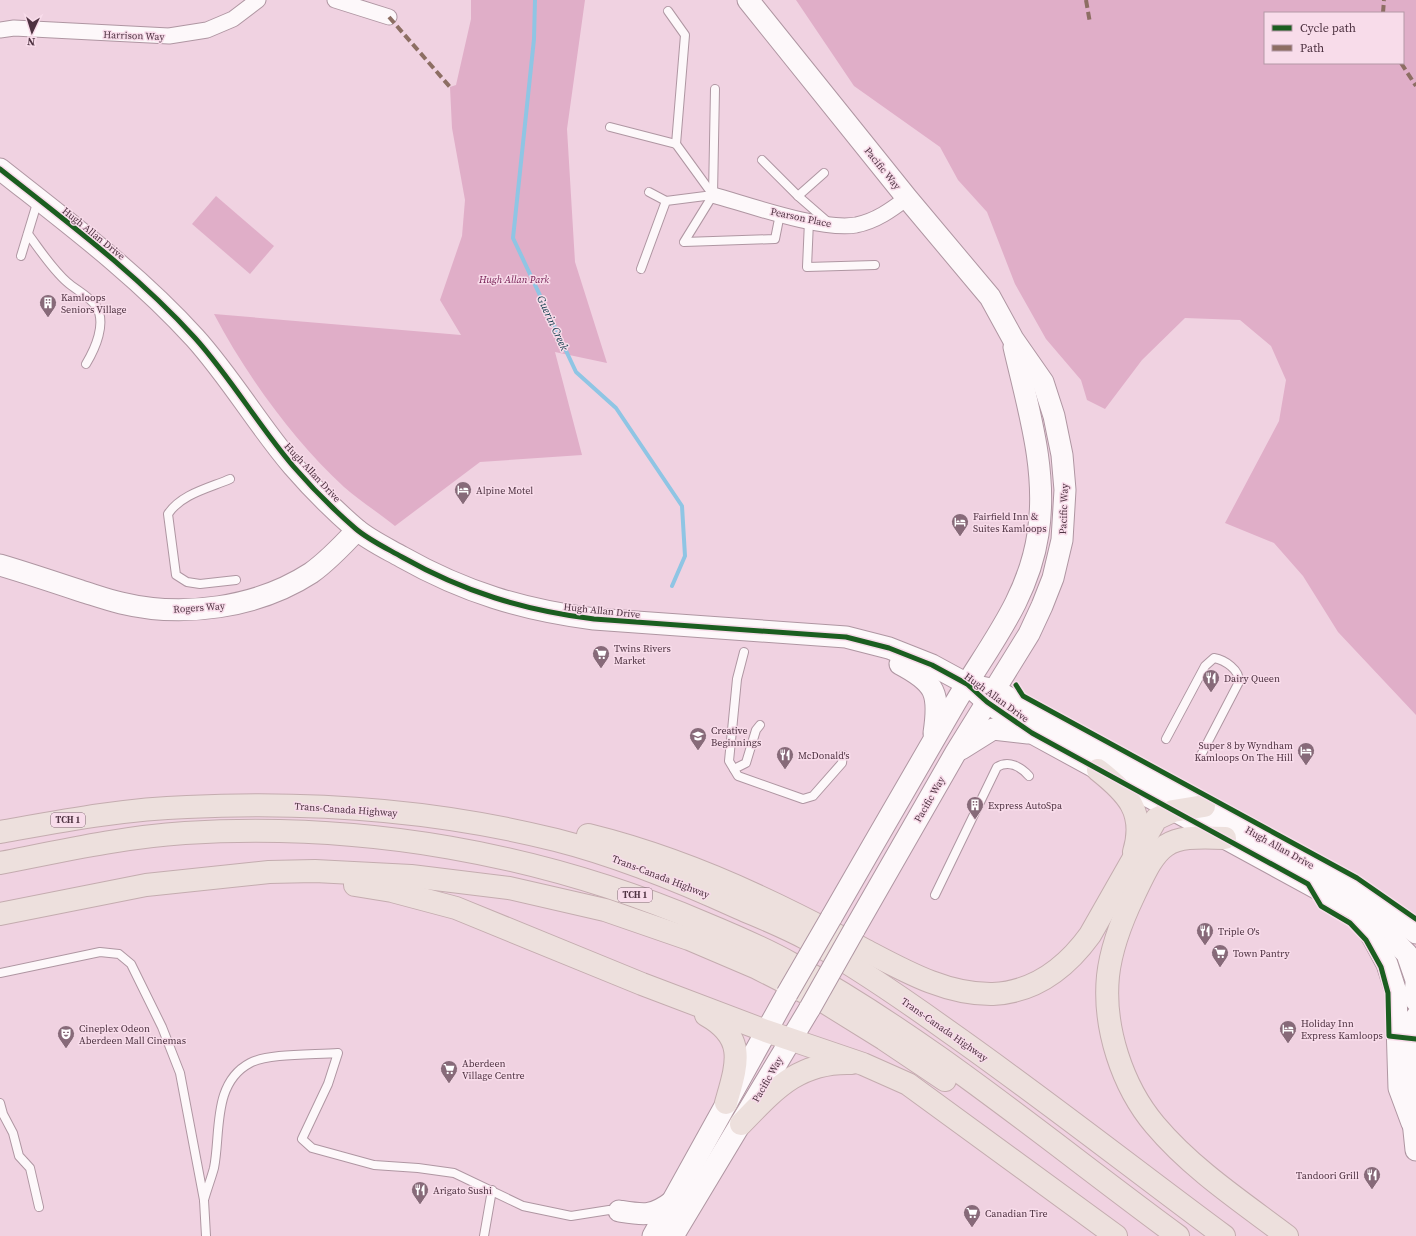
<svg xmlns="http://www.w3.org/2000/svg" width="1416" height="1236" viewBox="0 0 1416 1236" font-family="'Source Serif 4',serif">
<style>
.green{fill:#e0aec8;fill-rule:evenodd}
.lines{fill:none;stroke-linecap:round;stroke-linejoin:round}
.stream{stroke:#8fc5e4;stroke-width:4}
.lane-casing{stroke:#af96a2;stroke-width:10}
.street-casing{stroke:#af96a2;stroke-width:17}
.secondary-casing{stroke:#af96a2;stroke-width:23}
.highway-casing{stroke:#c4acaf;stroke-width:24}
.lane{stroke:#fdf8fa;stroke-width:8}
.street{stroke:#fdf8fa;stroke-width:15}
.secondary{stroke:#fdf8fa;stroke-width:21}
.highway{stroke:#ede0dd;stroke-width:22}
.secondary-bridge-casing{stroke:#af96a2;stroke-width:23;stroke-linecap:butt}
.secondary-bridge{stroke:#fdf8fa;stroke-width:21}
.quiet{stroke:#8d6e63;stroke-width:4;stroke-dasharray:8 4;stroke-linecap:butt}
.cycleway-casing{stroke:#f8dcea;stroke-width:8}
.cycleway{stroke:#1b5e20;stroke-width:5}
.labels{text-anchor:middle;stroke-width:3;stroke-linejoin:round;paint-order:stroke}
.shield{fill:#f8dcea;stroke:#816574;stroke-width:1}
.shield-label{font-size:9px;font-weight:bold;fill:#4e3241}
.street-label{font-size:10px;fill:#4e3241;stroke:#f8dcea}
.park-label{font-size:10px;font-style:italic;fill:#772156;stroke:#f8dcea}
.poi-label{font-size:10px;fill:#4e3241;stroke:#f8dcea;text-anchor:start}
.water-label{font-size:11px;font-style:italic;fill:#194252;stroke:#f8dcea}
</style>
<rect width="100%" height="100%" fill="#f0d2e1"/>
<g class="green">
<path d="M471,0H585L567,129L575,262L607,363L555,352L582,455L480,462L395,526C379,513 360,501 344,487C294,441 246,375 214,314L461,335L440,300L462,236L465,200L452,128L450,87L456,85L471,19Z"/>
<path d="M796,0H1416V715L1338,632L1303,576L1274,543L1225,523L1279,421L1286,380L1271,346L1240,320L1185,318L1142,360L1105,409L1087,400L1081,380L1046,339L1015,284L987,212L958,180L940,147L854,86ZM1265,13H1403V63H1265Z"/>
<path d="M216,196L274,246L250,274L192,224Z"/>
</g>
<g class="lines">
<path class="stream" d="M535,0L534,39L513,238L576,372L616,408L682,506L685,556L672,586"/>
<defs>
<g id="lane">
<path d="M668,11L685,35L676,144"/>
<path d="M715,89L713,195L684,242L775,239L780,214"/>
<path d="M610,127L676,144L713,195L666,201L641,269"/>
<path d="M762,160L798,196L829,223"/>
<path d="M649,192L666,201"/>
<path d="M798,196L824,173"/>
<path d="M809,221L807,267L875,265"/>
<path d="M28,234C40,250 52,269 67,282C76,290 89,296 96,306C107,323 95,349 86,364"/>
<path d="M21,256L38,200"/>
<path d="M230,479C209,488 181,494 168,514L176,575L187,582L200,584L236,580"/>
<path d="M744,652L737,679L729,761L738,776L803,799L813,796L842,763L843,755"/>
<path d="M1166,739L1205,666L1214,658C1225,660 1240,670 1239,682L1200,757"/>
<path d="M734,769L746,763L756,730L760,725"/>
<path d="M935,895L997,767C1009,760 1021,767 1029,776"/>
<path d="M0,973L100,952L119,954L131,964L162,1027L180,1073L204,1200L206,1236"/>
<path d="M0,1103L3,1114L13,1133L19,1156L30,1168L39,1207"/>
<path d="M204,1200C207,1189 211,1179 214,1168C221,1133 212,1083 250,1063C269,1053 315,1055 338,1053L328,1084L302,1139L312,1148L374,1165L418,1168L454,1173L523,1206L571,1216L609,1210L619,1211"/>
<path d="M484,1236L492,1190"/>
</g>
<g id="street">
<path d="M335,0L389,17"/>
<path d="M0,30L14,28L169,36L207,30L233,19L258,0"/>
<path d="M713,195C749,205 822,231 856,225C876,221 891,210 907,198"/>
</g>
<g id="secondary">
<path d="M748,0L907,198L990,297L1013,339L1043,382L1054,416L1062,455L1065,490L1062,540L1053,578L1042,606L1029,634L956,752L854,930"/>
<path d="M0,169C67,222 137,274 195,338C231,378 258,425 293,466C312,488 334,510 356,529C369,540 386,548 402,557C464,592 523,610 594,619L846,637L889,648L932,665L967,684L987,702L1032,733L1373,919L1407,954L1416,980"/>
<path d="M0,565C27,573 54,582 81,591C94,595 108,600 121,603C183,618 257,608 311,573C328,561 343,545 357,530"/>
<path d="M900,664C936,683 940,693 934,733"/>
<path d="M981,687L995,690L1365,894L1416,933"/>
<path d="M961,749L993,729L1028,733"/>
<path d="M831,918C872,847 913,775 954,705C987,648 1028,601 1038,534C1048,471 1028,408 1014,347"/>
<path d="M1360,918L1373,938L1387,964L1396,992L1399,1088L1412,1123"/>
<path d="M1416,984L1415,993L1416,1001"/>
<path d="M1416,1017L1411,1102L1416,1150"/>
<path d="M619,1211C644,1215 652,1217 673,1201"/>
<path d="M653,1236L787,994"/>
<path d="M673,1236L810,1008"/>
</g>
<g id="highway">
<path d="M1098,770C1127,793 1146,812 1134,852"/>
<path d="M0,832C62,821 124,809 187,807C311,801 436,810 556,840C619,856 680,881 739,908C762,918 785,927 807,939C856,966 902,998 948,1031C1042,1097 1132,1168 1224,1236"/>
<path d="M588,835C653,851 717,876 777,905C806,919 835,934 863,949C903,970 946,995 993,994C1035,992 1066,968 1090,935L1156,819L1173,811L1204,806"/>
<path d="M1225,838C1164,835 1159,842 1134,895C1122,920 1111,948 1108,976C1103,1027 1122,1086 1155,1125C1192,1169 1242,1202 1287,1236"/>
<path d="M0,863C61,851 123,837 185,833C363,822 540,853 704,923C733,935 764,948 792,964C930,1040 1051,1143 1178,1236"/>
<path d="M355,885L392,891L456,908L642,984L766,1031L863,1064L908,1084L1116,1236"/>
<path d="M0,914L146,885L269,872L315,871L411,876L509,888L605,910L689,939L757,968L826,1003L884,1039L945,1080"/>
<path d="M706,1015C747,1038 737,1064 726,1103"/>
<path d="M741,1124C775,1089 799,1061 852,1063"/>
</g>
</defs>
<use href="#lane" class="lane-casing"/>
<use href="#street" class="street-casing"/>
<use href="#secondary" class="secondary-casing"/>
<use href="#highway" class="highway-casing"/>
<use href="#lane" class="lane"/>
<use href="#street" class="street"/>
<use href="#secondary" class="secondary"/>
<use href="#highway" class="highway"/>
<defs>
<g id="secondary-bridge">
<path d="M787,994L831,918"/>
<path d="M810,1008L854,930"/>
</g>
</defs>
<use href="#secondary-bridge" class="secondary-bridge-casing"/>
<use href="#secondary-bridge" class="secondary-bridge"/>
<g class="quiet">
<path d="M1086,0L1090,23"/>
<path d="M1383,13L1384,0"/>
<path d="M389,17L450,87"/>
<path d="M1401,63L1416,86"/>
</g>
<defs>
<g id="cycleway">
<path d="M0,169C67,222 137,274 195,338C231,378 258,425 293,466C312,488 334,510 356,529C369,540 386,548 402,557C464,592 523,610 594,619L846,637L889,648L932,665L967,684L987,702L1032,733L1308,884L1321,906L1350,923L1366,940L1381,967L1388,993L1389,1036L1416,1039"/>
<path d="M1016,685L1023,696L1357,878L1416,919"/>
</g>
</defs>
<use href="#cycleway" class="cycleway-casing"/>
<use href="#cycleway" class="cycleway"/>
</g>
<defs>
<symbol id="building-pin" viewBox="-11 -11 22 30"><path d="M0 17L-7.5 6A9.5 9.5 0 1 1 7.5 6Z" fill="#876a79" stroke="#f8dcea"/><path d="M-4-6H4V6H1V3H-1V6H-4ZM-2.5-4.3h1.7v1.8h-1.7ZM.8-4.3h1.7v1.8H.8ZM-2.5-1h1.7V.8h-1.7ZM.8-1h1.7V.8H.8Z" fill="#fff"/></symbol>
<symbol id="hotel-pin" viewBox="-11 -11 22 30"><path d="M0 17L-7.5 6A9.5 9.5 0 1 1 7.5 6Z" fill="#876a79" stroke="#f8dcea"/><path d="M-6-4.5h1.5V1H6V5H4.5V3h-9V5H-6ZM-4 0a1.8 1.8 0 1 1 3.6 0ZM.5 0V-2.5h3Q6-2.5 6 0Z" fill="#fff"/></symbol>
<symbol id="supermarket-pin" viewBox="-11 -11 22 30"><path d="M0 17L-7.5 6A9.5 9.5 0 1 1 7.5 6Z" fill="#876a79" stroke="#f8dcea"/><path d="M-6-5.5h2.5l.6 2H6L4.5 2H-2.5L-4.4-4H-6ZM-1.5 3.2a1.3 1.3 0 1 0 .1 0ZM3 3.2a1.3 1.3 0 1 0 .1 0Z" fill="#fff"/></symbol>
<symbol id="restaurant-pin" viewBox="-11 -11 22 30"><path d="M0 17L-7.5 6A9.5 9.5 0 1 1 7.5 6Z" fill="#876a79" stroke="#f8dcea"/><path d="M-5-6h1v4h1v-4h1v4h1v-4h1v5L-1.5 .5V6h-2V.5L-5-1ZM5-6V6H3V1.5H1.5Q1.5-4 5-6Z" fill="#fff"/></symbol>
<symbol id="school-pin" viewBox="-11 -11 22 30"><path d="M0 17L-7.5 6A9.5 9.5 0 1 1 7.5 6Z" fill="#876a79" stroke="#f8dcea"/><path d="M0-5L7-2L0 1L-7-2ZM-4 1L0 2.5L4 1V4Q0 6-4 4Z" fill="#fff"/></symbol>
<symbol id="theatre-pin" viewBox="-11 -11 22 30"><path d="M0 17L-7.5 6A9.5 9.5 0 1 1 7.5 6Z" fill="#876a79" stroke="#f8dcea"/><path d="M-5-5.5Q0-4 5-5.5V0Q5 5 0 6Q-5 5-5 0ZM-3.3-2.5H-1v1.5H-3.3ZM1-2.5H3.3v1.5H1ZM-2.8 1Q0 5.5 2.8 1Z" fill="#fff"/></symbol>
</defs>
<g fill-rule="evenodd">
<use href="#building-pin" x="38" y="293" width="20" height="27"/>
<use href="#hotel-pin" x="453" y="480" width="20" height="27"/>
<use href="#hotel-pin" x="950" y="512" width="20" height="27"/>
<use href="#supermarket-pin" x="591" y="644" width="20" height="27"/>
<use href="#restaurant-pin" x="1201" y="668" width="20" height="27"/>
<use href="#school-pin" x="688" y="726" width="20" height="27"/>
<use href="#hotel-pin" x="1296" y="741" width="20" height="27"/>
<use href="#restaurant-pin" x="775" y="745" width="20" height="27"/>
<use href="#building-pin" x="965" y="795" width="20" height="27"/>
<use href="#restaurant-pin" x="1195" y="921" width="20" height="27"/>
<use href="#supermarket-pin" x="1210" y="943" width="20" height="27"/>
<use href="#hotel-pin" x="1278" y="1019" width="20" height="27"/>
<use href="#theatre-pin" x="56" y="1024" width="20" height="27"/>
<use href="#supermarket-pin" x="439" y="1059" width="20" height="27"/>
<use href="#restaurant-pin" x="1362" y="1165" width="20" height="27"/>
<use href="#restaurant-pin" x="410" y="1180" width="20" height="27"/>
<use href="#supermarket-pin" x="962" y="1203" width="20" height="27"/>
</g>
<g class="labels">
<g class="shield">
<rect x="51" y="813" width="34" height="14" rx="3"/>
<rect x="618" y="888" width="34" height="14" rx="3"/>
</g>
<g class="shield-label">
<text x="68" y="823">TCH 1</text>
<text x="635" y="898">TCH 1</text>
</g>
<g class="street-label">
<text transform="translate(134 35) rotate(2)" y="4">Harrison Way</text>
<text transform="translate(883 168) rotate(51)" y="4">Pacific Way</text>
<text transform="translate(801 217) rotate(12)" y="4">Pearson Place</text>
<text transform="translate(94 233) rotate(39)" y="4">Hugh Allan Drive</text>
<text transform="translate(313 472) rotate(47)" y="4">Hugh Allan Drive</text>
<text transform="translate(1063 509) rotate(-88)" y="4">Pacific Way</text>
<text transform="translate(199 607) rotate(-4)" y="4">Rogers Way</text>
<text transform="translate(602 610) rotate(6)" y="4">Hugh Allan Drive</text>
<text transform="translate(997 697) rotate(36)" y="4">Hugh Allan Drive</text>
<text transform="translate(929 799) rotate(-60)" y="4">Pacific Way</text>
<text transform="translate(346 809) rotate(4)" y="4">Trans-Canada Highway</text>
<text transform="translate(1280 847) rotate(29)" y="4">Hugh Allan Drive</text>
<text transform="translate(661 876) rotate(21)" y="4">Trans-Canada Highway</text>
<text transform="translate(945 1029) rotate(35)" y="4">Trans-Canada Highway</text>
<text transform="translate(767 1079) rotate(-60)" y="4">Pacific Way</text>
</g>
<g class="park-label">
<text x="514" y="283">Hugh Allan Park</text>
</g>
<g class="poi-label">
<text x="61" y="301">Kamloops<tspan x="61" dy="12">Seniors Village</tspan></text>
<text x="476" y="494">Alpine Motel</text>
<text x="973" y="520">Fairfield Inn &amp;<tspan x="973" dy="12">Suites Kamloops</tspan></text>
<text x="614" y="652">Twins Rivers<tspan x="614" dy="12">Market</tspan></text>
<text x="1224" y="682">Dairy Queen</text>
<text x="711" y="734">Creative<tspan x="711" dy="12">Beginnings</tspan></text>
<text x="1293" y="749" text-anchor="end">Super 8 by Wyndham<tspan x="1293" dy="12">Kamloops On The Hill</tspan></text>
<text x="798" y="759">McDonald's</text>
<text x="988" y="809">Express AutoSpa</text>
<text x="1218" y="935">Triple O's</text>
<text x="1233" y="957">Town Pantry</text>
<text x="1301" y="1027">Holiday Inn<tspan x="1301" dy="12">Express Kamloops</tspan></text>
<text x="79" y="1032">Cineplex Odeon<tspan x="79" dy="12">Aberdeen Mall Cinemas</tspan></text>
<text x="462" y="1067">Aberdeen<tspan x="462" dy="12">Village Centre</tspan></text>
<text x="1359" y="1179" text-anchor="end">Tandoori Grill</text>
<text x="433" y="1194">Arigato Sushi</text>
<text x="985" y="1217">Canadian Tire</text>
</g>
<g class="water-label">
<text transform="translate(553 323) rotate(65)" y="4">Guerin Creek</text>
</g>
</g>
<rect x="1264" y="12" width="140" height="52" fill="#f8dcea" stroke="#b498a6"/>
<rect x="1272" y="25" width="20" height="6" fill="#1b5e20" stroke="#b498a6"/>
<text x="1300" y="32" font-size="12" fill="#4e3241">Cycle path</text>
<rect x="1272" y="45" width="20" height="6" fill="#8d6e63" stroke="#b498a6"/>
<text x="1300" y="52" font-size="12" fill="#4e3241">Path</text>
<g transform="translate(32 32) rotate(184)" stroke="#f8dcea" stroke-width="3" paint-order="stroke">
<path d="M0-3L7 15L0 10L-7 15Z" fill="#4e3241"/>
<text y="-6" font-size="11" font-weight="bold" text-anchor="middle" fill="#4e3241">N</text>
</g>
</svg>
